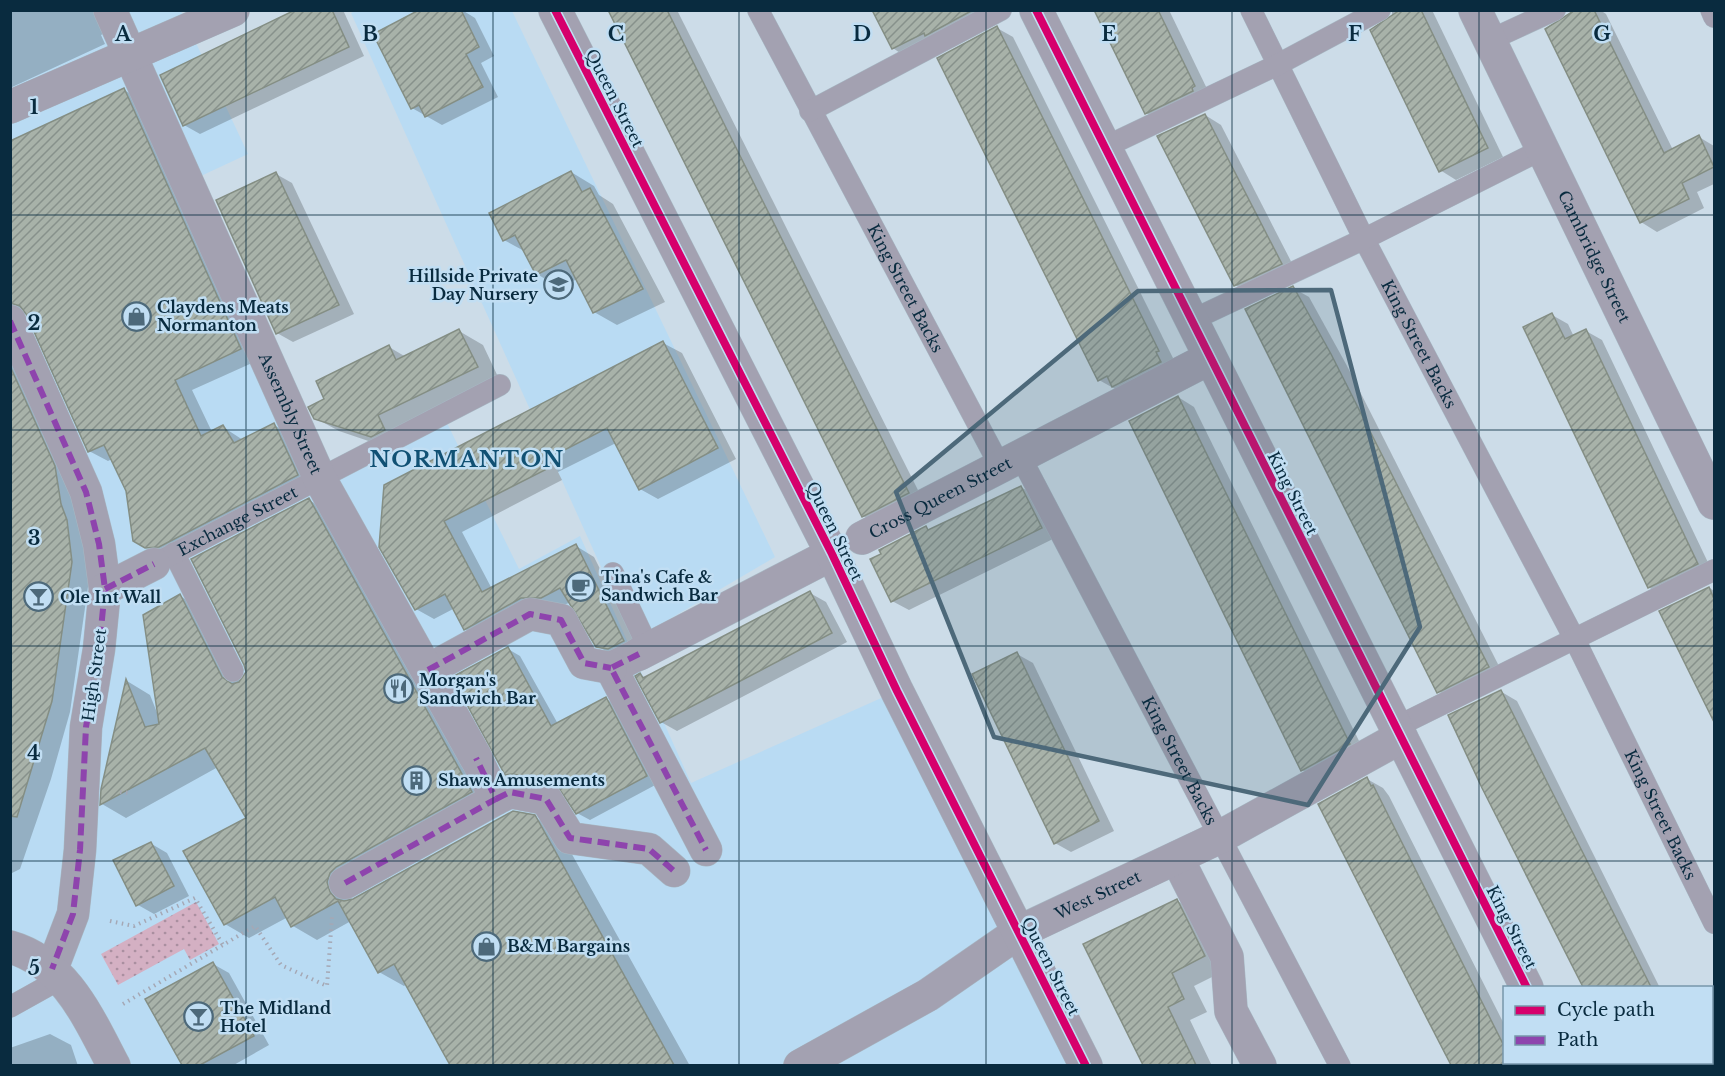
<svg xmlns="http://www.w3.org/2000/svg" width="1725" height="1076" viewBox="0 0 1725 1076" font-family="'Libre Baskerville',serif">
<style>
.built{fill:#b9dbf3}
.grass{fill:url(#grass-dots)}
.shadow{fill:#0003}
.building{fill:url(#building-hatch);stroke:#848e84;stroke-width:1.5}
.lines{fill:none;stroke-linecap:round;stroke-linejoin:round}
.service-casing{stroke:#a7b8c4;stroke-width:22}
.pedestrian-casing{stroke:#a7b8c4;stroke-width:33}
.minor-casing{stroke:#a7b8c4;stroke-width:34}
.tertiary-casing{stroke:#a7b8c4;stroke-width:34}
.path{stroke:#a5a8b5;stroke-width:4;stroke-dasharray:1.5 4.5;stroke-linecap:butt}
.service{stroke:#a3a1b1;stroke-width:21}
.pedestrian{stroke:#a3a1b1;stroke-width:32}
.minor{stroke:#a3a1b1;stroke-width:33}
.tertiary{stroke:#a3a1b1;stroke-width:33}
.quiet{stroke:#8e44ad;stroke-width:6;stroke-dasharray:12 6;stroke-linecap:butt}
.cycleway-casing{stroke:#c1def3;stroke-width:11}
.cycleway{stroke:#d6006c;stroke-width:8}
.marked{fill:#4d697a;fill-opacity:0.2;stroke:#4d697a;stroke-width:4.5;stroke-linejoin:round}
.grid{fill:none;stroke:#092b3f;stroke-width:1.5;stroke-opacity:0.55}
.labels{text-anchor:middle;stroke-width:5;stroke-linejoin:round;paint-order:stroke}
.street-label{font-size:16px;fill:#092b3f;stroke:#c1def3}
.poi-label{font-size:16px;font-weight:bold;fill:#092b3f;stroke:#c1def3;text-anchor:start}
.district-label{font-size:22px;font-weight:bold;letter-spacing:1.5px;fill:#115174;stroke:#c1def3}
.grid-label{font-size:20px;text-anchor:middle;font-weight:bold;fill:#092b3f;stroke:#c1def3;stroke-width:5;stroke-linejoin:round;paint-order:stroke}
</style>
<defs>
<pattern id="grass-dots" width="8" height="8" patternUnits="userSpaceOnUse" patternTransform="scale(1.5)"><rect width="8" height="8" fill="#d4b0c3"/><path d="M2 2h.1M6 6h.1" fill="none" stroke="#aa8fa0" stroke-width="1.8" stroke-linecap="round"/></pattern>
<pattern id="building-hatch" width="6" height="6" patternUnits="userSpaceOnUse" patternTransform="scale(1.5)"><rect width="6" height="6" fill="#a8b2a9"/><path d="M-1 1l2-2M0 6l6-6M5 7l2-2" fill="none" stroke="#87918b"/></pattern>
</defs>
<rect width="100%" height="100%" fill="#ccdce8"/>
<g class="built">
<path d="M357,10L512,11L775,557L634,640L351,13Z"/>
<path d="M10,11H181L248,154L188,182L320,479L443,415L519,569L580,536L691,783L897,691L1086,1065H11Z"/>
</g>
<path class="grass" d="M196,902L219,944L190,960L184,949L118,985L101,954Z"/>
<g class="shadow">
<path d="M10,10H111V30L101,35L105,44L10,88Z"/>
<path d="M299,10H343L364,56L200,134L184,125Z"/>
<path d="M456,10H462L475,18L494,56L481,63L498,97L442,125L412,108Z"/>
<path d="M610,10H677L924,502L879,525L863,516Z"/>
<path d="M899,10H988L900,53L893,48Z"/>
<path d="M1096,10H1169L1210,95L1162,122L1146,113Z"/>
<path d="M1392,10H1432L1503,157L1456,180L1440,170L1392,18Z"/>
<path d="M1580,10H1600L1606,14L1673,150L1699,137L1714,146V184L1697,192L1704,208L1657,232L1641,222Z"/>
<path d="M997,28L1013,37L1174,360L1115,389L1099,380Z"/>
<path d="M124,90L143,101L259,360L192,390L212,432L223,427L243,440L274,425L293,436L315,486L165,558L134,540L127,491L112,459L108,461L89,451L28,314H22L10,329V142Z"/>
<path d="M1205,115L1221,125L1297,273L1251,294L1235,285Z"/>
<path d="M571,172L594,186L599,195L613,204L665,302L617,325L594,312L577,279L560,288L537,274L526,252L504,240Z"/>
<path d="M276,174L292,183L354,314L293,342L277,333Z"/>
<path d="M1293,288L1309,297L1346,364L1504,676L1454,701L1438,691Z"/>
<path d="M1552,315L1568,324L1574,337L1586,331L1602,340L1713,573L1664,596L1648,587Z"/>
<path d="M10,331L73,478L90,573L70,712L51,779L20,869L10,874Z"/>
<path d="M459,331L483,345L500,381L395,450L339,431L315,418L326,399L389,347L406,357Z"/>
<path d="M663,343L682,353L736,459L658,499L640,489L616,443L558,472L562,480L462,532L492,589L576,546L594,557L642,652L616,657L597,646L571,602L483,639L465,629L455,608L434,619L416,609L381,546Z"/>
<path d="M1178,397L1194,407L1365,753L1318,779L1302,770Z"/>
<path d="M1021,487L1037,497L1057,537L909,610L892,601L883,554L926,528L930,531Z"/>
<path d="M309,500L333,514L496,806L351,897L352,901L534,817L559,831L690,1066H452L407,984L404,986L379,972L351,921L317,940L293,926L288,917L249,938L225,924L248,819L218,767L126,818L102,804V789L127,681L150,695L158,715L180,596L204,610L241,682L247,673Z"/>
<path d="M1710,588L1714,591V722L1661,612Z"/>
<path d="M810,593L826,602L847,642L677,731L661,722L640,675L646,678Z"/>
<path d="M508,649L520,656L558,724L606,699L618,706L659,783L590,820L577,813L561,788L527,781L518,782L506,774Z"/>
<path d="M1017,654L1033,663L1114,831L1071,852L1055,843Z"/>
<path d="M1500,691L1517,701L1660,988H1585L1449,719L1450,716Z"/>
<path d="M1367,779L1383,788L1389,796L1504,1024V1062H1524L1526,1066H1452L1320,805Z"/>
<path d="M150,843L167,853L189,896L154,914L138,905Z"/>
<path d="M1176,900L1200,914L1228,969L1194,986L1207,1012L1190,1020L1212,1066H1144L1085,945Z"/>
<path d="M213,964L229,973L269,1045L232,1066H184L147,999Z"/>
<path d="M50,1034L71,1045L78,1066H10V1048Z"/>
<path d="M1624,1062H1698L1699,1066H1625Z"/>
</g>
<g class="building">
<path d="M295,10H332L349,47L183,126L160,75Z"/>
<path d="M419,10H461L479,47L466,54L483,87L425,117L419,105L411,109L373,34Z"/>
<path d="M608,10H667L909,493L862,517Z"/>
<path d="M872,10H973L925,36L924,33L892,49Z"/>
<path d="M1094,10H1158L1195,86L1192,88L1193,91L1145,114Z"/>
<path d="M1400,10H1421L1488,148L1439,172L1370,30Z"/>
<path d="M1575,10H1594L1664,153L1699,135L1714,167L1682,183L1689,199L1640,223L1545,29Z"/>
<path d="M997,26L1159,351L1156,352L1161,362L1112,387L1107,376L1098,381L937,58Z"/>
<path d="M124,88L241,349L175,380L201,436L223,425L234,443L274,423L298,475L159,547L145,548L133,541L126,491L104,445L88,452L26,314L20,306L10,303V141Z"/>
<path d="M1205,114L1282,264L1234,286L1157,136Z"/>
<path d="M571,171L582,192L590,188L643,289L593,313L566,260L536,275L515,235L503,241L489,213Z"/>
<path d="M276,172L339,305L276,334L216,200Z"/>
<path d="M1293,286L1331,354L1489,667L1437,693L1245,309Z"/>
<path d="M1552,313L1565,339L1586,329L1698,564L1648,588L1523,327Z"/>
<path d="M459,329L478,367L378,415L385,430L371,437L314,419L308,407L324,399L316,381L389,345L396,360Z"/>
<path d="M663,341L718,448L639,490L607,428L541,462L545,470L444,521L482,592L576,544L624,641L608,649L596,647L560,588L541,598H521L464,630L445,594L415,610L379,547L384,485Z"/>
<path d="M10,366L55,466L61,504L67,520L72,562L52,701L17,817L10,816Z"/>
<path d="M1178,396L1350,744L1301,771L1129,421Z"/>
<path d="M1021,486L1042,528L891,602L870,559L881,554L879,550L926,526L928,530Z"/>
<path d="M309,498L472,792L336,867L330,873L327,882L330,892L336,899L344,901L353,899L513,811L535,815L674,1065H450L394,964L378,973L338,901L291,927L275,897L224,925L183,851L246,818L205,748L100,805L101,789L126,679L145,727L159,724L143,615L180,594L222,677L232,684L239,682L246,672L244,665L191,559Z"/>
<path d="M1709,587L1714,599V722L1659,611Z"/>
<path d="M810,591L832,633L660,723L635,676L640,673L643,678Z"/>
<path d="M508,647L551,726L606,697L647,776L576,814L556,784L513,774L505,775L452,677Z"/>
<path d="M1017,652L1099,821L1054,844L972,674Z"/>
<path d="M1501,690L1548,784L1651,987H1583L1482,788L1448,715Z"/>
<path d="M1367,777L1371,786L1373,785L1504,1046V1062H1513L1514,1065H1451L1420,1005L1318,804Z"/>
<path d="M151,842L174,886L136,906L113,860Z"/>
<path d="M1177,899L1205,956L1172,973L1184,999L1168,1007L1196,1065H1143L1083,944Z"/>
<path d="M213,962L254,1036L200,1065H182L145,999Z"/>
</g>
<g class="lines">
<defs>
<g id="service">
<path id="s1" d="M758,10L1000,466"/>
<path id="s2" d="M1251,10L1364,239L1575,640L1714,923"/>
<path d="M1711,10L1714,17"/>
<path d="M1490,40L1555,10"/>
<path d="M810,111L1001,10"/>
<path d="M1105,147L1277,65L1380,10"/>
<path d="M1192,320L1364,239L1543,149"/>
<path id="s3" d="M1020,456L1340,1066"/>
<path d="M174,553L233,671"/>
<path id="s4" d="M154,564L500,385"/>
<path d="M613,573L649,649"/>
<path d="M1396,727L1714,570"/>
<path d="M10,1007L62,978"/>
</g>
<g id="pedestrian">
<path d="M10,321L86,492L99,544L105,589L99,649L86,727L80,850L73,914L52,969"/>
<path d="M105,589L154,564"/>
<path d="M639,654L611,668L706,850"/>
<path d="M428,670L530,614L561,620L584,663L611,668"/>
<path d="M496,799L510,792L546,799L570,838L649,849L674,871"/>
<path d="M345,883L496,799L476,758"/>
</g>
<g id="minor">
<path id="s5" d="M110,10L320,479L476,758"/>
<path d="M1036,10L1527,988"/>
<path id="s6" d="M1475,10L1714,503"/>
<path d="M10,107L233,10"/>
<path id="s7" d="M862,538L1210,358"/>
<path d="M639,654L832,554"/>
<path d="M1177,858L1227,957L1231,1011L1260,1066"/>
<path d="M1565,1062L1567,1066"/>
<path id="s8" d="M800,1066L928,995L1019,932L1218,838L1401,737"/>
</g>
<g id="tertiary">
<path d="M555,10L832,554L897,691L1086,1066"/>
<path d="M10,947C66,963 89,1019 114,1066"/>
</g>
</defs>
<use href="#service" class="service-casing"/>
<use href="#pedestrian" class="pedestrian-casing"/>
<use href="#minor" class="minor-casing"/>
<use href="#tertiary" class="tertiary-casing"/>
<g class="path">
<path d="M120,792L130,793"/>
<path d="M110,921L134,926L195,898L223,945"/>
<path d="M123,1004L255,926L281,965L327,986L332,917"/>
</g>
<use href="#service" class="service"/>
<use href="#pedestrian" class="pedestrian"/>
<use href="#minor" class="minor"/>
<use href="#tertiary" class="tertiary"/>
<g class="quiet">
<path d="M10,321L86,492L99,544L105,589L99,649L86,727L80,850L73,914L52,969"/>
<path d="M105,589L154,564"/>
<path d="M639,654L611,668L706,850"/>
<path d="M428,670L530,614L561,620L584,663L611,668"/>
<path d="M496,799L510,792L546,799L570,838L649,849L674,871"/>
<path d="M345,883L496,799L476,758"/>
</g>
<defs>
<g id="cycleway">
<path d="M555,10L832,554L897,691L1086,1066"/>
<path d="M1036,10L1527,988"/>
</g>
</defs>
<use href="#cycleway" class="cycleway-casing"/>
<use href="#cycleway" class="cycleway"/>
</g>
<path class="marked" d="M1331,290L1420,627L1308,805L994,737L896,492L1138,291Z"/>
<path class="grid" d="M246,10V1066M493,10V1066M739,10V1066M986,10V1066M1232,10V1066M1479,10V1066M10,215H1714M10,430H1714M10,646H1714M10,861H1714"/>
<defs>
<symbol id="school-ring" viewBox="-11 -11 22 22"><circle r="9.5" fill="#c1def3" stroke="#4d697a" stroke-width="1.5"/><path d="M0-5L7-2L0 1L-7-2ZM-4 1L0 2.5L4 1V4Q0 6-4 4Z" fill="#4d697a"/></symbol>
<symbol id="shop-ring" viewBox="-11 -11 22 22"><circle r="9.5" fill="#c1def3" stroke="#4d697a" stroke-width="1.5"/><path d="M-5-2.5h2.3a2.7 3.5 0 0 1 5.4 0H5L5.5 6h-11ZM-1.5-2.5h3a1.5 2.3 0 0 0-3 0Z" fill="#4d697a"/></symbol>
<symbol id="cafe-ring" viewBox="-11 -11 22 22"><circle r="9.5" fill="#c1def3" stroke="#4d697a" stroke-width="1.5"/><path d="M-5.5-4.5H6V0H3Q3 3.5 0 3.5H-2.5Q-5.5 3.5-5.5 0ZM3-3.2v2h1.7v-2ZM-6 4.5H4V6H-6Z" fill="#4d697a"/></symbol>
<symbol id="bar-ring" viewBox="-11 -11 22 22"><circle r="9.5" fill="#c1def3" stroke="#4d697a" stroke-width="1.5"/><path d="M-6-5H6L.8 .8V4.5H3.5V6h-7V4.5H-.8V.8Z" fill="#4d697a"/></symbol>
<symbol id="restaurant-ring" viewBox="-11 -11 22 22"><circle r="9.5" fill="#c1def3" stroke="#4d697a" stroke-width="1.5"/><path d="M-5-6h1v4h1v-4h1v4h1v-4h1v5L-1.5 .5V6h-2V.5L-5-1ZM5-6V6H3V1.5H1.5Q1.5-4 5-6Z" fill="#4d697a"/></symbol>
<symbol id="building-ring" viewBox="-11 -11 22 22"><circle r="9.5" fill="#c1def3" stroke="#4d697a" stroke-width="1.5"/><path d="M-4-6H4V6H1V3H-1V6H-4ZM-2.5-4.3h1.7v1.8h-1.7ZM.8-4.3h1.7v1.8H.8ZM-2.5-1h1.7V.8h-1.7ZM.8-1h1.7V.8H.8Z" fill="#4d697a"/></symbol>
</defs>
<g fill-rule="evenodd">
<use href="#school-ring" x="542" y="268" width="33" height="33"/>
<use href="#shop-ring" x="120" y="300" width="33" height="33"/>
<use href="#cafe-ring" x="564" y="570" width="33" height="33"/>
<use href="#bar-ring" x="22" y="580" width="33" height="33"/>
<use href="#restaurant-ring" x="382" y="672" width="33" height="33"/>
<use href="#building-ring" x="400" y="764" width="33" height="33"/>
<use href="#shop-ring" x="470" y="930" width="33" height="33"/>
<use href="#bar-ring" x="182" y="1000" width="33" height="33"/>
</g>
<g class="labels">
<g class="street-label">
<text transform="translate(615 98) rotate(63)" y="6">Queen Street</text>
<text dy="6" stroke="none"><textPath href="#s6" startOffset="274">Cambridge Street</textPath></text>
<text dy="6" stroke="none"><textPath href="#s1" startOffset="315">King Street Backs</textPath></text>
<text dy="6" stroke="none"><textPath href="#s2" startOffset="374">King Street Backs</textPath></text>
<text dy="6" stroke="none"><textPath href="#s5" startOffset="442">Assembly Street</textPath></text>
<text transform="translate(1293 493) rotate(63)" y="6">King Street</text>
<text dy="6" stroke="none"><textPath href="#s7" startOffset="88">Cross Queen Street</textPath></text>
<text dy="6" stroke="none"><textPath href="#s4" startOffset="94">Exchange Street</textPath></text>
<text transform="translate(835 531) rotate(64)" y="6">Queen Street</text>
<text transform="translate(94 675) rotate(-82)" y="6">High Street</text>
<text dy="6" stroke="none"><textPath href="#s3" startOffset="344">King Street Backs</textPath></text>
<text dy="6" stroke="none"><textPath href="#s2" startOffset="903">King Street Backs</textPath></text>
<text dy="6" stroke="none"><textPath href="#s8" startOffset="344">West Street</textPath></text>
<text transform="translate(1512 927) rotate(63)" y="6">King Street</text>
<text transform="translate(1051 966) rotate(63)" y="6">Queen Street</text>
</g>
<g class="poi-label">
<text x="538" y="282" text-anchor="end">Hillside Private<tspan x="538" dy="18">Day Nursery</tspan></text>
<text x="157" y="313">Claydens Meats<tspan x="157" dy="18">Normanton</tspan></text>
<text x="601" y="583">Tina's Cafe &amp;<tspan x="601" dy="18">Sandwich Bar</tspan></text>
<text x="60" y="603">Ole Int Wall</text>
<text x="419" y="686">Morgan's<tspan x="419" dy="18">Sandwich Bar</tspan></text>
<text x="438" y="786">Shaws Amusements</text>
<text x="507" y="952">B&amp;M Bargains</text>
<text x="220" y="1014">The Midland<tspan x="220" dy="18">Hotel</tspan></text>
</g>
<g class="district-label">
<text x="467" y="467">NORMANTON</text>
</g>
</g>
<g class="grid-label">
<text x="123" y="41">A</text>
<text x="370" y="41">B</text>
<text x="616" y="41">C</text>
<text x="862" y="41">D</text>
<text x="1109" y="41">E</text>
<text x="1355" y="41">F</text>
<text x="1602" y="41">G</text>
<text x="34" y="114">1</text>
<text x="34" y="330">2</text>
<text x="34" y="545">3</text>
<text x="34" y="760">4</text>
<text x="34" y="975">5</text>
</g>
<rect width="1725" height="1076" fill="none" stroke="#092b3f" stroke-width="24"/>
<rect x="1503" y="986" width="210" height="78" fill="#c1def3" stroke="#7796ab" stroke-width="1.5"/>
<rect x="1515" y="1006" width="30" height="9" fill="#d6006c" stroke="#7796ab" stroke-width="1.5"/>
<text x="1557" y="1016" font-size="18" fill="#092b3f">Cycle path</text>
<rect x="1515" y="1036" width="30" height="9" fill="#8e44ad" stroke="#7796ab" stroke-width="1.5"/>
<text x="1557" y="1046" font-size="18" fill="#092b3f">Path</text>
</svg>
